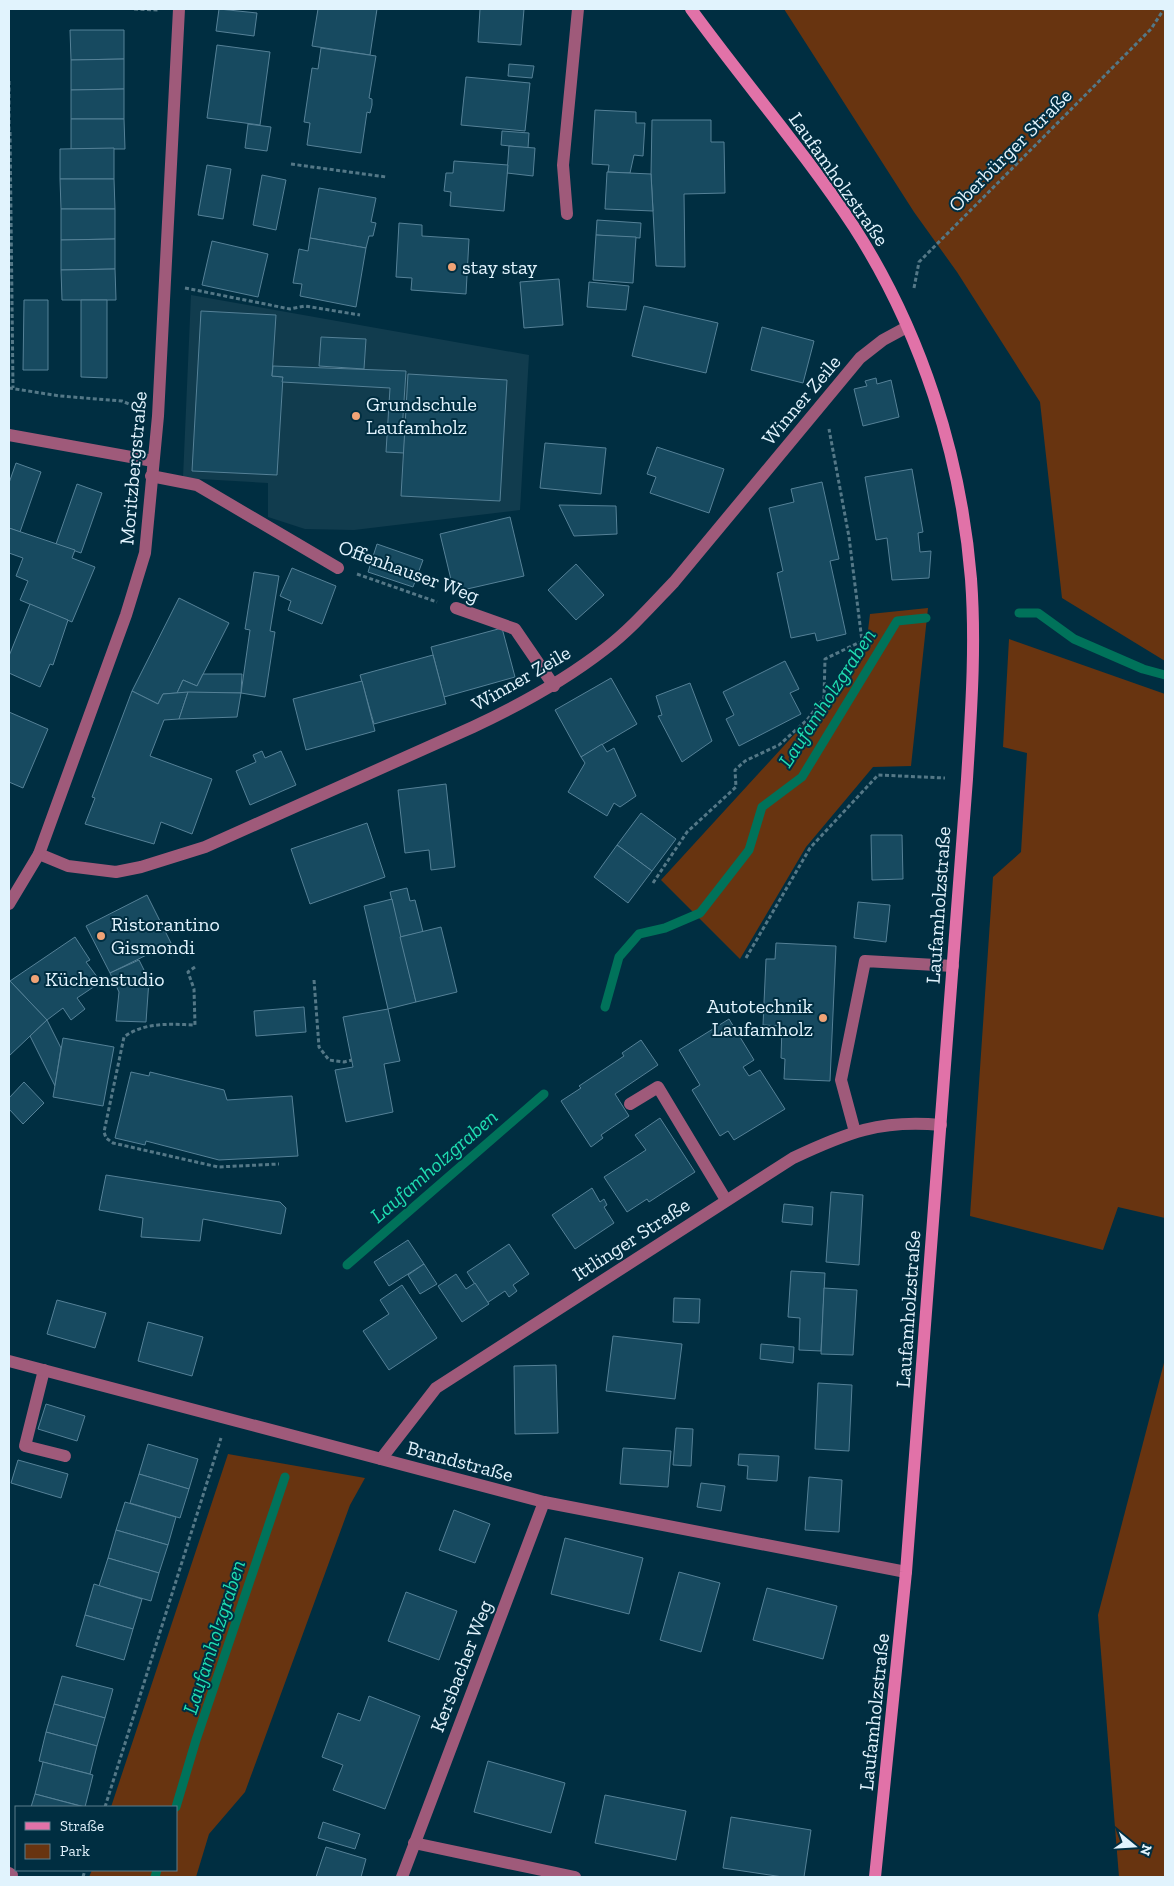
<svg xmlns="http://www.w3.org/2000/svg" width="1174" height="1886" viewBox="0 0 1174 1886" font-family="'Zilla Slab',serif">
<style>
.built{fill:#113c4e}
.green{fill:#683410}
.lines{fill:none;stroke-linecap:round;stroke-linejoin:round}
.stream{stroke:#00725a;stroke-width:9}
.building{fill:#174a60;stroke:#558197}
.path{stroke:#547887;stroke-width:3;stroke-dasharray:4 2.5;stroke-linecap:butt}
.service{stroke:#9f5a7a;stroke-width:12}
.minor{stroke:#9f5a7a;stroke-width:12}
.secondary{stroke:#e172a8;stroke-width:12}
.poi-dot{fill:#efa376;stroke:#002e41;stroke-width:2}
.labels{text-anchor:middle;stroke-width:4;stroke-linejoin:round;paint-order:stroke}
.street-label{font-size:20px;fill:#e1f3fd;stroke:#002e41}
.poi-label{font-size:20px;fill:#e1f3fd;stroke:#002e41;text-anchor:start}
.water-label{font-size:21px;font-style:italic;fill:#1fdeb2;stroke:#002e41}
</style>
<rect width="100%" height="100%" fill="#002e41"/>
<path class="built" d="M191,295L529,355L520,510L354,530L305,529L268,517V483L183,478Z"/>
<g class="green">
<path d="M784,9H1165V661L1062,598L1040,402L957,272L914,212Z"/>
<path d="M928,608L911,766L873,767L806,847L740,959L661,880L792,737L845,683L866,647L870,614Z"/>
<path d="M1009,639L1165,694V1218L1118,1207L1103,1250L970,1216L993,877L1021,852L1027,753L1003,747Z"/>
<path d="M1165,1359V1877H1119L1098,1615Z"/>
<path d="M228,1454L365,1478L350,1505L245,1792L209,1834L196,1877H89L92,1870H176V1807H111Z"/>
</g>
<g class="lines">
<g class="stream">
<path d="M1019,613H1038L1074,639L1143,669L1165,675"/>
<path d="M605,1007L619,957L639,934L665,928L700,913L749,850L762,807L802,777L897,621L926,618"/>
<path d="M347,1265L544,1094"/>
<path d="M176,1807L196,1740L285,1477"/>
<path d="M155,1877L157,1870"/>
</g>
</g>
<g class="building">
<path d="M219,9L257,13L254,36L216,31Z"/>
<path d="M318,9H377L370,55L312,46Z"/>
<path d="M480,9H524L521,45L478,42Z"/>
<path d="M70,30H124V59L71,60Z"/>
<path d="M217,45L270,52L260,125L207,118Z"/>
<path d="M321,48L376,56L369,98L372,99V105L370,113L367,112L361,153L307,145L310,123L304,122L312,68L318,69Z"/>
<path d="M124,59V89L71,90V60Z"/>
<path d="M509,64L534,66L532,78L508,76Z"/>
<path d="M466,77L530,83L525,131L461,125Z"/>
<path d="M124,89V119H71V90Z"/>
<path d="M595,110L636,112V123H645L643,156L634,155L630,173L608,172L609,165L592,164Z"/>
<path d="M71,119H124L125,149H71Z"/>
<path d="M652,120H711V142H724L725,193L684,194L685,267L656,266L651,174Z"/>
<path d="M248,124L271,127L267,151L245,148Z"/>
<path d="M502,131L529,133L528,148L501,145Z"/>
<path d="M509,146L535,148L533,176L507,173Z"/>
<path d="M114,148V179H60V149Z"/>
<path d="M454,161L508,165L504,211L450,206L451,192L444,191L446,173H453Z"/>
<path d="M207,165L231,169L223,219L198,215Z"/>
<path d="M607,172L651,174L653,211L605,209Z"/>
<path d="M262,175L286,180L276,230L253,225Z"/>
<path d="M60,179H114L115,209H61Z"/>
<path d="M319,188L376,198L371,222L376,223L373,236H369L366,248L310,238Z"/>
<path d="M61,209H115V239L61,240Z"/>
<path d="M597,220L641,223L640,238L596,235Z"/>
<path d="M399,223L422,225V236L469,239L466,294L411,290L412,278L396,277Z"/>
<path d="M596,235L636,237L633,283L593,280Z"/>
<path d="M310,238L366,248L356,307L300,296L302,284L293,283L299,249L308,251Z"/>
<path d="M115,239V269L61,270V240Z"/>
<path d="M212,241L268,254L258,297L202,285Z"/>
<path d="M115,269L116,300H62L61,270Z"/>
<path d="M559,279L563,325L524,328L520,282Z"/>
<path d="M589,282L629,286L626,310L587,307Z"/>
<path d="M24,300H48V370H23Z"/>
<path d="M81,300H107V378L81,377Z"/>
<path d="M644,306L718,323L706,373L632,356Z"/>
<path d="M201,311L276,315L272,376L283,377L277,475L192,471Z"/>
<path d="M762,327L814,341L803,383L751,370Z"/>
<path d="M321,337L366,339L364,369L319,366Z"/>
<path d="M273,366L406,371L402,431L405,432L404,453L386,452L390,388L282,382L283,377L272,376Z"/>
<path d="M408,374L507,380L500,501L401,496Z"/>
<path d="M876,378L877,384L891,380L899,417L863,426L854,389L867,386L865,381Z"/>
<path d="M545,443L606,448L601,494L540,488Z"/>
<path d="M657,447L724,469L709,513L650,493L656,477L647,474Z"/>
<path d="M16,463L41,472L20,532L9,528V483Z"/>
<path d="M912,469L923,532L918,533L920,552L931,551L929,578L892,580L887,538L876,540L865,477Z"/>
<path d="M822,482L839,559L830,561L846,634L817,641L815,633L791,638L777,573L783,571L769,508L794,502L791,489Z"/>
<path d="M77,484L102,493L81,553L56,544Z"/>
<path d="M559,505L616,506L617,534L574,536Z"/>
<path d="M510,517L524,576L454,592L440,534Z"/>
<path d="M9,528L75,550L72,558L95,567L72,622L20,600L28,581L16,576L23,558L9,553Z"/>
<path d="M377,544L423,560L413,587L368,572Z"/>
<path d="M576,564L604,595L576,620L548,590Z"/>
<path d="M292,568L336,586L322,624L288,610L291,601L280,596Z"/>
<path d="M254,572L279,576L270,631L275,632L265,697L241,693L250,630L245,629Z"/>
<path d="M179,598L229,623L197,686L183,680L177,693L163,694L158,704L132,691Z"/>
<path d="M30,604L68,620L53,665L50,664L40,687L9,673V656Z"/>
<path d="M502,628L515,677L444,697L431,647Z"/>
<path d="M433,655L446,704L374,724L360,675Z"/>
<path d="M785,661L799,689L790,693L801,714L739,746L726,719L734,715L723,692Z"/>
<path d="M203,674H242L241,693H177L183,680L197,686Z"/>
<path d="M611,678L637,724L581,757L555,710Z"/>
<path d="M362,681L375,731L306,750L293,699Z"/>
<path d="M690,683L712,741L682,762L658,716L662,715L656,696Z"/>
<path d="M132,691L158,704L163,694L188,692L179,719L164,720L150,756L212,779L192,834L161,822L154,844L85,824L95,798L92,797Z"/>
<path d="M188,692L241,693L237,717L179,719Z"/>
<path d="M9,712L48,729L23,788L9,782Z"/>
<path d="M602,744L607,752L614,748L636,796L620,807L614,803L607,816L568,792L585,763L581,757Z"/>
<path d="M262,751L265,758L281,751L296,785L250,805L236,771L256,762L253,755Z"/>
<path d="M446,784L455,867L431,870L429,850L405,853L398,790Z"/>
<path d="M641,813L676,839L652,871L617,845Z"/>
<path d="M367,823L385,877L310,904L291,849Z"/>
<path d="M871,835H902L903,879L872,880Z"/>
<path d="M617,845L652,871L628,903L594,877Z"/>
<path d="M407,888L410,901L415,900L423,932L400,937L390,892Z"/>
<path d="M147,895L171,943L110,973L86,926Z"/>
<path d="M392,899L416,1002L388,1009L364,906Z"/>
<path d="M858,902L890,905L886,942L854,938Z"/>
<path d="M441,927L457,992L416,1002L400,937Z"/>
<path d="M75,937L90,960L86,962L101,982L77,998L85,1009L71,1020L63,1008L47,1020L10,981Z"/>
<path d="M776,943L836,946L830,1081L784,1079L785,1059L781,1058L782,1026L763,1025L766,959H775Z"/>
<path d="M139,960L149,980L146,1022L116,1021L119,992L110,973Z"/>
<path d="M10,981L47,1020L9,1056V983Z"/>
<path d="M304,1007L306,1032L256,1036L254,1011Z"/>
<path d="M388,1009L400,1061L384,1064L393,1112L346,1122L335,1070L353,1067L343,1017Z"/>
<path d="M729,1019L754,1060L743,1067L749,1076L760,1070L785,1109L734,1140L728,1131L720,1136L692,1090L700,1085L679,1050Z"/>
<path d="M47,1020L61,1048L55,1086L30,1036Z"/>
<path d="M63,1038L114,1047L103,1106L53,1097Z"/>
<path d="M641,1040L658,1065L615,1094L629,1116L601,1135L603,1138L591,1147L561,1101L581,1088L579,1086L624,1056L622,1053Z"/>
<path d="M131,1072L149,1076L150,1072L224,1090L227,1100L292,1096L298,1156L219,1160L146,1141L145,1145L115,1138Z"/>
<path d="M24,1082L44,1103L23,1124L9,1109V1098Z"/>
<path d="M660,1118L695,1172L649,1202L647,1199L627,1212L604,1177L646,1150L635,1135Z"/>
<path d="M106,1175L280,1202L286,1208L281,1234L203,1219L200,1241L141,1237L143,1218L99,1210Z"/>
<path d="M592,1188L600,1202L604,1199L607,1205L604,1207L614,1223L575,1249L552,1215Z"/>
<path d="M831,1192L863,1195L859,1265L826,1262Z"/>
<path d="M784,1204L813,1207L812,1225L782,1222Z"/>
<path d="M408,1240L424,1264L389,1286L374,1262Z"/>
<path d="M509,1244L529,1274L513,1285L517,1291L509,1297L505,1291L487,1303L467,1272Z"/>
<path d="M424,1264L437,1284L420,1294L408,1275Z"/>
<path d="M791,1271L825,1273L821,1351L799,1350L800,1318L788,1317Z"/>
<path d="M456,1274L466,1289L475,1283L489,1304L462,1322L438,1286Z"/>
<path d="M402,1285L437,1338L389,1370L363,1331L389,1314L380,1300Z"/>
<path d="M824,1288L857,1290L853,1355L821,1354Z"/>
<path d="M674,1298L700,1299L699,1323L673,1322Z"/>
<path d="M57,1300L106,1313L95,1348L47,1334Z"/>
<path d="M148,1322L203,1337L192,1376L138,1361Z"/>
<path d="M613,1336L682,1344L675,1399L606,1391Z"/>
<path d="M761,1344L794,1347L793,1363L760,1359Z"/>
<path d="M556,1365L558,1433L515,1434L514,1366Z"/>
<path d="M818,1383L852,1385L849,1451L815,1449Z"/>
<path d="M46,1404L85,1416L77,1441L38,1429Z"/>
<path d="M676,1428L693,1429L691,1466L673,1465Z"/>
<path d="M148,1444L198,1459L189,1489L139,1474Z"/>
<path d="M623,1448L671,1451L668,1487L620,1484Z"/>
<path d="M739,1454L779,1456L777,1481L747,1479L748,1466L738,1465Z"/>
<path d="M18,1460L68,1474L61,1498L11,1483Z"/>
<path d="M139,1474L189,1489L180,1518L130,1503Z"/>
<path d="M809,1477L842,1480L839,1532L805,1530Z"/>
<path d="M701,1483L725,1486L721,1511L697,1507Z"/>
<path d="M125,1502L176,1517L168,1545L116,1530Z"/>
<path d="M454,1510L490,1524L475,1563L439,1550Z"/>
<path d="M116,1530L168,1545L159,1573L108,1558Z"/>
<path d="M565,1538L643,1558L629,1614L551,1594Z"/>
<path d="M108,1558L159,1573L151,1601L99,1586Z"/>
<path d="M679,1572L720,1583L701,1652L660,1640Z"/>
<path d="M94,1584L142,1599L133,1629L85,1615Z"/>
<path d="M767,1588L837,1606L823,1659L753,1640Z"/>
<path d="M406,1592L457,1611L439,1660L388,1641Z"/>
<path d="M85,1615L133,1629L124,1660L76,1646Z"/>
<path d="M62,1676L113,1689L105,1718L54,1704Z"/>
<path d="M369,1696L420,1716L385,1809L333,1790L343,1765L322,1757L338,1713L360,1721Z"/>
<path d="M54,1704L105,1718L97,1746L46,1732Z"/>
<path d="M46,1732L97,1746L90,1774L39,1761Z"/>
<path d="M488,1761L565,1783L551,1833L474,1812Z"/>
<path d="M43,1762L93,1775L85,1807L35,1794Z"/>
<path d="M35,1794L84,1807H31Z"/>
<path d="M605,1795L686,1811L676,1860L595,1843Z"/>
<path d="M731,1817L811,1830L804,1877H783L723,1868Z"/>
<path d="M323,1822L360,1834L355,1849L318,1838Z"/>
<path d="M326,1847L366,1859L361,1877H316Z"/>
</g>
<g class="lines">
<g class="path">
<path d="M134,9L159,10"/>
<path d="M9,81V132"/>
<path d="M10,132L13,388"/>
<path d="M291,164L386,177"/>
<path d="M185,288L290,309L305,306L360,315"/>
<path d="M914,288L919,262L1151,29L1164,9"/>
<path d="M9,388L60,396L122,401L136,407"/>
<path d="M357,574L437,602"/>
<path d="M653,883L687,832L736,787L735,770L745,761L779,745L807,720L824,698L825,659L862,641L849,537L829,429"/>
<path d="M746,958L810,848L878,775L945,778"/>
<path d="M195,967L188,972L194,989L195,1025C170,1024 144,1022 124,1037L104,1132L106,1138L113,1143L218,1167L279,1164"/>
<path d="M314,980L319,1047L329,1060L344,1062L352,1060"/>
<path d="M105,1807L221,1438"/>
<path d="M83,1877L85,1870"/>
</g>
<g class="service">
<path d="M567,214L563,165L578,9"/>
<path d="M151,476L197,485L338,568"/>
<path d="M456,608L515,629L554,686"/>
<path d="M630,1104L658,1087L726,1200"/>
<path d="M855,1132L841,1080L865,961L953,966"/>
<path d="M44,1370L25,1446L65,1456"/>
</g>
<g class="minor">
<path d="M9,435L153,461"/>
<path d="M39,854L68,866L116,872L141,867L205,847L473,727C520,705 564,681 605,649C630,630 652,605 674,582L860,358L883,340L907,327"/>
<path d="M9,904L39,854L126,615L145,553L158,416L179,9"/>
<path d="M9,1361L544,1502L906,1572"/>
<path d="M381,1459L436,1388L793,1158C846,1133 881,1119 941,1125"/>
<path d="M414,1843L575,1877"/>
<path d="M9,1873L12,1875"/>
<path d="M402,1877L544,1502"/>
</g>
<path class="secondary" d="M691,9C744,82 804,151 854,227C921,331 961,456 971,579C976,646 971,713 967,779L906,1572L875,1877"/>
</g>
<g class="poi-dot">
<circle cx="452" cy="267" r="5"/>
<circle cx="356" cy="416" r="5"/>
<circle cx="101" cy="936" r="5"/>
<circle cx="35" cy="979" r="5"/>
<circle cx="823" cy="1018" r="5"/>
</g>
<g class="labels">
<g class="street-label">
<text transform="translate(1010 150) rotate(-45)" y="7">Oberbürger Straße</text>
<text transform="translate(839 179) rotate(55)" y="7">Laufamholzstraße</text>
<text transform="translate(801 400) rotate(-50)" y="7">Winner Zeile</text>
<text transform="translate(133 468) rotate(-85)" y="7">Moritzbergstraße</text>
<text transform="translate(409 571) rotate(20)" y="7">Offenhauser Weg</text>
<text transform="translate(521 678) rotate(-30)" y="7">Winner Zeile</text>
<text transform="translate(938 905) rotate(-86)" y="7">Laufamholzstraße</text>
<text transform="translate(631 1239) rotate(-33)" y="7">Ittlinger Straße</text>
<text transform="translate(908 1309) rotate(-86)" y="7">Laufamholzstraße</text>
<text transform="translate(460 1461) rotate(15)" y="7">Brandstraße</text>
<text transform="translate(461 1666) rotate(-69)" y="7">Kersbacher Weg</text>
<text transform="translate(874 1712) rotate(-84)" y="7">Laufamholzstraße</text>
</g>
<g class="poi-label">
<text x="462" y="274">stay stay</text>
<text x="366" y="411">Grundschule<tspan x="366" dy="23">Laufamholz</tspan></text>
<text x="111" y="931">Ristorantino<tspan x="111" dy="23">Gismondi</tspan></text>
<text x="45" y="986">Küchenstudio</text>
<text x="813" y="1013" text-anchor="end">Autotechnik<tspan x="813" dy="23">Laufamholz</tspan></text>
</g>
<g class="water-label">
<text transform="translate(827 698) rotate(-57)" y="7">Laufamholzgraben</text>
<text transform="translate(434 1166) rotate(-41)" y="7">Laufamholzgraben</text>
<text transform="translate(214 1637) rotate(-72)" y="7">Laufamholzgraben</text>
</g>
</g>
<rect width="1174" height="1886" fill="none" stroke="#e1f3fd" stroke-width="20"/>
<rect x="15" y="1806" width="162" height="65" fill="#002e41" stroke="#5a7d8c"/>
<rect x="25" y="1822" width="25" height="8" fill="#e172a8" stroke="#5a7d8c"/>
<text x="60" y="1831" font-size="15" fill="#e1f3fd">Straße</text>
<rect x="25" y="1844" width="25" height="15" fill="#683410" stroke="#5a7d8c"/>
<text x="60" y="1856" font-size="15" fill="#e1f3fd">Park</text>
<g transform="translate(1134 1846) rotate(108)" stroke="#002e41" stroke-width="4" paint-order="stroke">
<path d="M0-4L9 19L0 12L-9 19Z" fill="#e1f3fd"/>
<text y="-8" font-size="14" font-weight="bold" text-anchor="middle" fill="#e1f3fd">N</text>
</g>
</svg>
